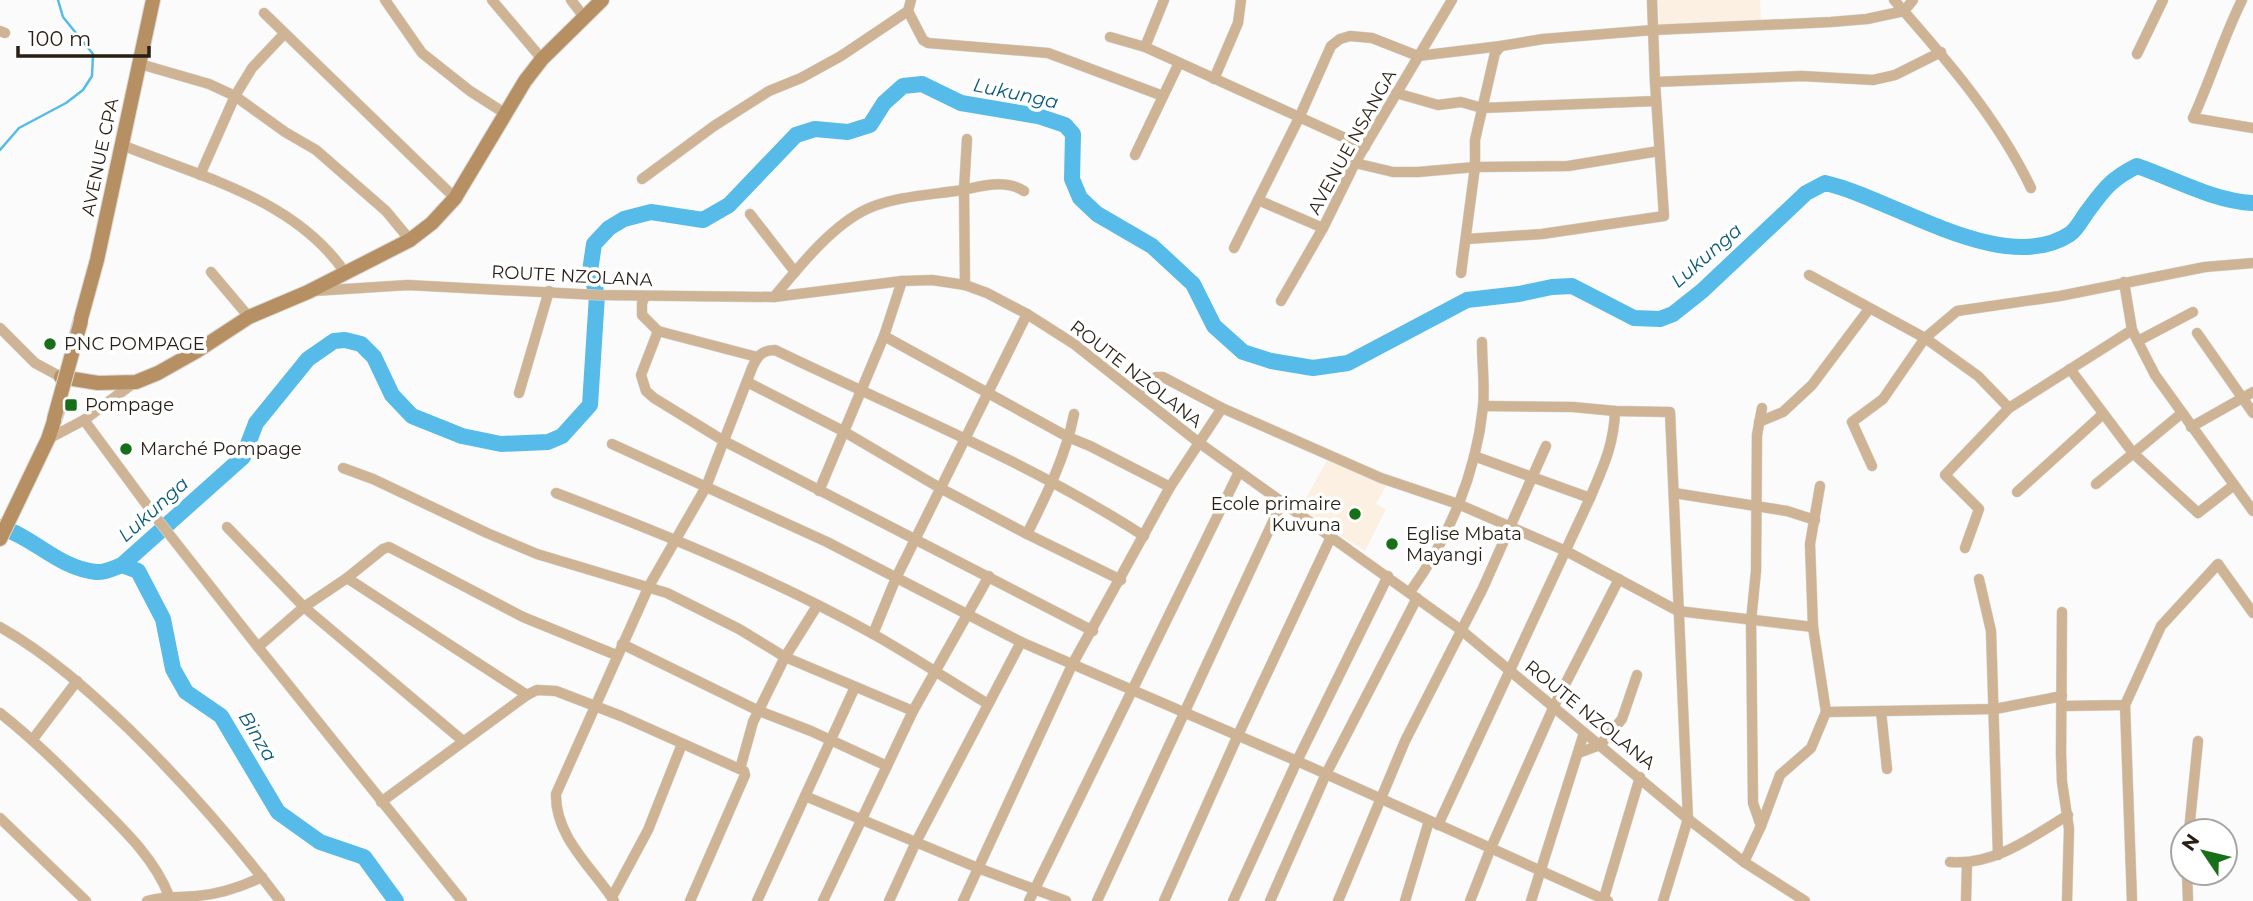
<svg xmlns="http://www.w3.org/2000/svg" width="2253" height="901" viewBox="0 0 2253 901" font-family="Montserrat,sans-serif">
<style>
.built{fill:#fcf0e2}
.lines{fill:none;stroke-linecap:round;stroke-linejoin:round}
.stream{stroke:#56bbe8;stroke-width:2.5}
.river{stroke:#56bbe8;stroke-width:16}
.street-casing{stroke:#d9d8d6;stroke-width:11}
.secondary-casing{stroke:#d9d8d6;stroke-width:16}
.street{stroke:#ceb495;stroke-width:10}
.secondary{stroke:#b69062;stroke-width:14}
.secondary-bridge-casing{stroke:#d9d8d6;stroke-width:16;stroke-linecap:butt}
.secondary-bridge{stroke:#b69062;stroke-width:14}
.poi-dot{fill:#176f1a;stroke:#fff;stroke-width:2.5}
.labels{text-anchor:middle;stroke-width:7;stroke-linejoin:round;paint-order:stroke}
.street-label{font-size:18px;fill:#271e14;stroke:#fff}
.poi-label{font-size:18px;fill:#271e14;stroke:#fff;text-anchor:start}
.water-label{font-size:19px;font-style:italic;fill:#095c7b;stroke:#fff}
</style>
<rect width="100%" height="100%" fill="#fbfbfb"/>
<g class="built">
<path d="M1658,0H1760L1761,22L1660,25Z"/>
<path d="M1330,455L1387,484L1376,504L1386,509L1365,551L1300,509Z"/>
</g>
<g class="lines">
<path class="stream" d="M0,150L19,128L66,103L83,90L92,76L93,54L63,17L58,0"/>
<g class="river">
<path d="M0,527C34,537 58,568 96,572C104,573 114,568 122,565L243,457L256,423L308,359L334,341L345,340L361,344L374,357L392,395L412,416L462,436L501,444L548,442L562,436L590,405L597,295L590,271L594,244L609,228L624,219L651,212L703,220L729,205L796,135L815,129L848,132L870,125L884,103L903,86L922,84L961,103L1038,116L1065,125L1073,134L1072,179L1080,198L1097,214L1152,246L1193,284L1214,326L1243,352L1271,361L1313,368L1348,363L1467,300L1519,294L1552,287L1572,286L1634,318L1660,319L1673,314L1702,291L1806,193L1825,183C1892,198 2004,278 2070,234C2077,229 2082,219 2087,212C2104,189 2111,179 2137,166C2175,179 2213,201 2253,203"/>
<path d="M122,565L138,571L163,619L173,669L186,692L221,716L278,812L320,842L364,857L396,901"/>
</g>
<defs>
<g id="street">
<path d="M385,0L422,53L470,91L506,114"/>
<path d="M492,0L542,59"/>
<path d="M571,0L584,17"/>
<path d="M1894,0C1945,58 1997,117 2031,188"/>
<path d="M2242,0C2223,38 2211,79 2193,118L2253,128"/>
<path d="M908,11L923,40L928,43L1048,53L1163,96"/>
<path d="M264,13L455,198"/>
<path d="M0,31L5,33"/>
<path d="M1110,37L1145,47L1365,147"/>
<path d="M1145,47L1164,0"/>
<path d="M2137,54L2163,0"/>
<path d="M140,64L209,84L235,96L285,132L316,150L386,211L410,240"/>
<path d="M1214,79L1238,23L1241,0"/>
<path d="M1655,82L1802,76L1873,80L1895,75L1941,52"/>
<path d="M1396,93L1438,105L1461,102L1482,108L1656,101"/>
<path d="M122,145C201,177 296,199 346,274"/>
<path d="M1135,155L1179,63"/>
<path d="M1355,163L1393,172H1418L1475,167L1568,166L1659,151"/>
<path d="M200,175L235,96L252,68L284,34"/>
<path d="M642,179L714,126L769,91L801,78L841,56L908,11L911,0"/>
<path d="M1258,200L1323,228"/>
<path d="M750,214L795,272"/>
<path d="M1467,239L1542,234L1664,216L1655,82L1652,0"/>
<path d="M1234,248L1299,118L1331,46L1340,39L1350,36L1372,38L1418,56L1501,46"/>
<path d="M211,272L249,317"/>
<path d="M1461,273L1475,167V140L1495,53L1501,46L1543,39L1653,30L1831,22L1867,19L1904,11L1913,0"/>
<path d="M1809,275L1925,338L1978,376L2009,408"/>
<path d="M2124,282L2132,330L2155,375L2253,511"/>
<path d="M965,285L964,189L967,139"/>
<path d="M314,291L408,285L597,295L774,297L902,281L932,280L965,285L987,293L1027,314L1074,344L1198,442L1461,630L1688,819L1744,862L1805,901"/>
<path d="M645,296L642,303V315L658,331L757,357"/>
<path d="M774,297C799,267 831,226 867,209C896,196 931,195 962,190C983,186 1005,179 1024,191"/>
<path d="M1281,301L1323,228L1355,163L1452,0"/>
<path d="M0,328L35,363L61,377"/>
<path d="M658,331L641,375L646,391L654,398L724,441L1093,631"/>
<path d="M2197,333L2253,413"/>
<path d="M884,336L1068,437L1090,446L1170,487"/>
<path d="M2138,341L2193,312"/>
<path d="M2070,369L2133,453L2198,513L2234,485"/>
<path d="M747,382L843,431L940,488L1027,534L1121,580"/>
<path d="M519,393L549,291"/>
<path d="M1136,393L1156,377H1163L1222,408L1381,478L1458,504L1566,551L1678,611L1813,627"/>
<path d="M1483,406L1573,407L1615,411L1670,412L1688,819L1663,901"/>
<path d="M84,420L158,520L258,647L462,901"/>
<path d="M1759,422L1783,412L1812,385L1869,309"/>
<path d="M2191,427L2253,392"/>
<path d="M48,439L84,420L135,382"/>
<path d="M612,444L827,542L1021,642L1297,761L1608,901"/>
<path d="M1474,456L1590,498"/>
<path d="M1872,466L1852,422L1883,399L1925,338L1957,311L2060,296L2205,267L2253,263"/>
<path d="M343,468L373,479L487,533L537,554L667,593L739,629L785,657L913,711"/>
<path d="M2096,484L2182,413"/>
<path d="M819,491L884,336L902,281"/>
<path d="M2017,492L2103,414"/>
<path d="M556,493C664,534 772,578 873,634C912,656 950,681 988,704"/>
<path d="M1674,493L1787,511L1815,520"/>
<path d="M227,527L304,607L463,741"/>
<path d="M1027,534C1046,496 1066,456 1074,414"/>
<path d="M1965,548L1979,509L1945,475L2009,408L2132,330"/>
<path d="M347,578L527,695"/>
<path d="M1979,579L1991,631L1998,855"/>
<path d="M1410,592C1449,538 1476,474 1483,407C1485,386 1482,364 1482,342"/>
<path d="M2062,612L2061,753L2062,782L2069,829L2067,901"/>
<path d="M0,627C48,654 89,691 129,729C183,782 234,840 280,901"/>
<path d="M873,634L896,578L1027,314"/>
<path d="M622,644L759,711L811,731L887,766"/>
<path d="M258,647L304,607L347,578L383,549L389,547L523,617L616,655"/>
<path d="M2125,705L2132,901"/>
<path d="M2062,706L2125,705L2161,626L2218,564L2253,613"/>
<path d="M1881,711L1887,769"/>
<path d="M1826,712L1995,709L2062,696"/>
<path d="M0,713C33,739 62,768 92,798C121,827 154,857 169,896"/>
<path d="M33,739L77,681"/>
<path d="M1578,753L1600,745L1622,719L1637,675"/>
<path d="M740,769L753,722L785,657L817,606"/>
<path d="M805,796L978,868L1066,901"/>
<path d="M381,802L527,695L537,690L556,691L621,716L744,771L745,775L690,901"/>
<path d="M0,818L86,901"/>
<path d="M1438,825L1590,498C1603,467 1614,445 1615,411"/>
<path d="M1761,826L1753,803L1751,621L1756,571L1757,435L1762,408"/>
<path d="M2189,831L2198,741"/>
<path d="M1744,862L1761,826L1780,775L1811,748L1826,712L1813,627L1810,544L1820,486"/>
<path d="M1950,862C1994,866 2032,837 2068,815"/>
<path d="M2187,873L2188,901"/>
<path d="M612,897L648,830L682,744"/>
<path d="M147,901C167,896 178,898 197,896C221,894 241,887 262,877"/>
<path d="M614,901C592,867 555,837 556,794L649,586L706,487L752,368C757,357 761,350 775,350C899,410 1028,461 1144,536"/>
<path d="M757,901L855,687"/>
<path d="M823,901L913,711L989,576"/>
<path d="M889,901L916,842L1021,642"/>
<path d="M963,901L1072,665L1170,487L1222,408"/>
<path d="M1029,901L1239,472"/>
<path d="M1097,901L1282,502"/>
<path d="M1164,901L1238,735L1331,537"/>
<path d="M1233,901L1297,761L1388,576"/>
<path d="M1270,901L1326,774L1417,598"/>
<path d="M1338,901L1405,741L1483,588L1546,446"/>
<path d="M1405,901L1429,821"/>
<path d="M1470,901L1490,850L1554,706L1619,579"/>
<path d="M1531,901L1584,733"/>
<path d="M1603,901L1640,777"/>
<path d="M1966,901L1967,863"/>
</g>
<g id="secondary">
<path d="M77,333L97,260L153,0"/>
<path d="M61,377L98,383L136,382L158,373L197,351L249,317L308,292L410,240L432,223L455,198L525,81L542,59L602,0"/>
<path d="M0,539L48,439L58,409"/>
</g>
</defs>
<use href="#street" class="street-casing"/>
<use href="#secondary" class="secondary-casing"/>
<use href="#street" class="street"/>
<use href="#secondary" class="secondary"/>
<defs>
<path id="secondary-bridge" d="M54,419L81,321"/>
</defs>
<use href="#secondary-bridge" class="secondary-bridge-casing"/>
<use href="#secondary-bridge" class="secondary-bridge"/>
</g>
<g class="poi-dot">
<circle cx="50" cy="344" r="7"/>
<rect x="64" y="398" width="14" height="14" rx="3.5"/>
<circle cx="126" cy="449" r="7"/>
<circle cx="1355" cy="514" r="7"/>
<circle cx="1392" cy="544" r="7"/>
</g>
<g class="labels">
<g class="street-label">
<text transform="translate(1352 142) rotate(-61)" y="6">AVENUE NSANGA</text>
<text transform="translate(100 157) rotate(-78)" y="6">AVENUE CPA</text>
<text transform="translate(572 276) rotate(3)" y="6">ROUTE NZOLANA</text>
<text transform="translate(1136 374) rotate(38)" y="6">ROUTE NZOLANA</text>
<text transform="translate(1590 715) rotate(39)" y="6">ROUTE NZOLANA</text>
</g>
<g class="poi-label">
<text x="64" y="350">PNC POMPAGE</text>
<text x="85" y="411">Pompage</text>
<text x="140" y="455">Marché Pompage</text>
<text x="1341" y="510" text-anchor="end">Ecole primaire<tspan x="1341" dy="21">Kuvuna</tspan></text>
<text x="1406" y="540">Eglise Mbata<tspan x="1406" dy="21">Mayangi</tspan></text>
</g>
<g class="water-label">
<text transform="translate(1016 93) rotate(12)" y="7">Lukunga</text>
<text transform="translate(1706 255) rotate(-41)" y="7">Lukunga</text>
<text transform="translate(153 509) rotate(-42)" y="7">Lukunga</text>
<text transform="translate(258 736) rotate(59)" y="7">Binza</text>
</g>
</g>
<g transform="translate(2204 852) rotate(305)"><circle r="33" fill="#ffffff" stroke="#a9a5a1" stroke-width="2"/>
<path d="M0-5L12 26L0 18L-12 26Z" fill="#176f1a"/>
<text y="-10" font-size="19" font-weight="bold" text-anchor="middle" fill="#271e14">N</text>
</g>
<path d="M18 46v10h131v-10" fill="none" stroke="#271e14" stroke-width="3.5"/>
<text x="28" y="46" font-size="21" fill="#271e14" stroke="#ffffff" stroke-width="5" paint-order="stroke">100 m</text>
</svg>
